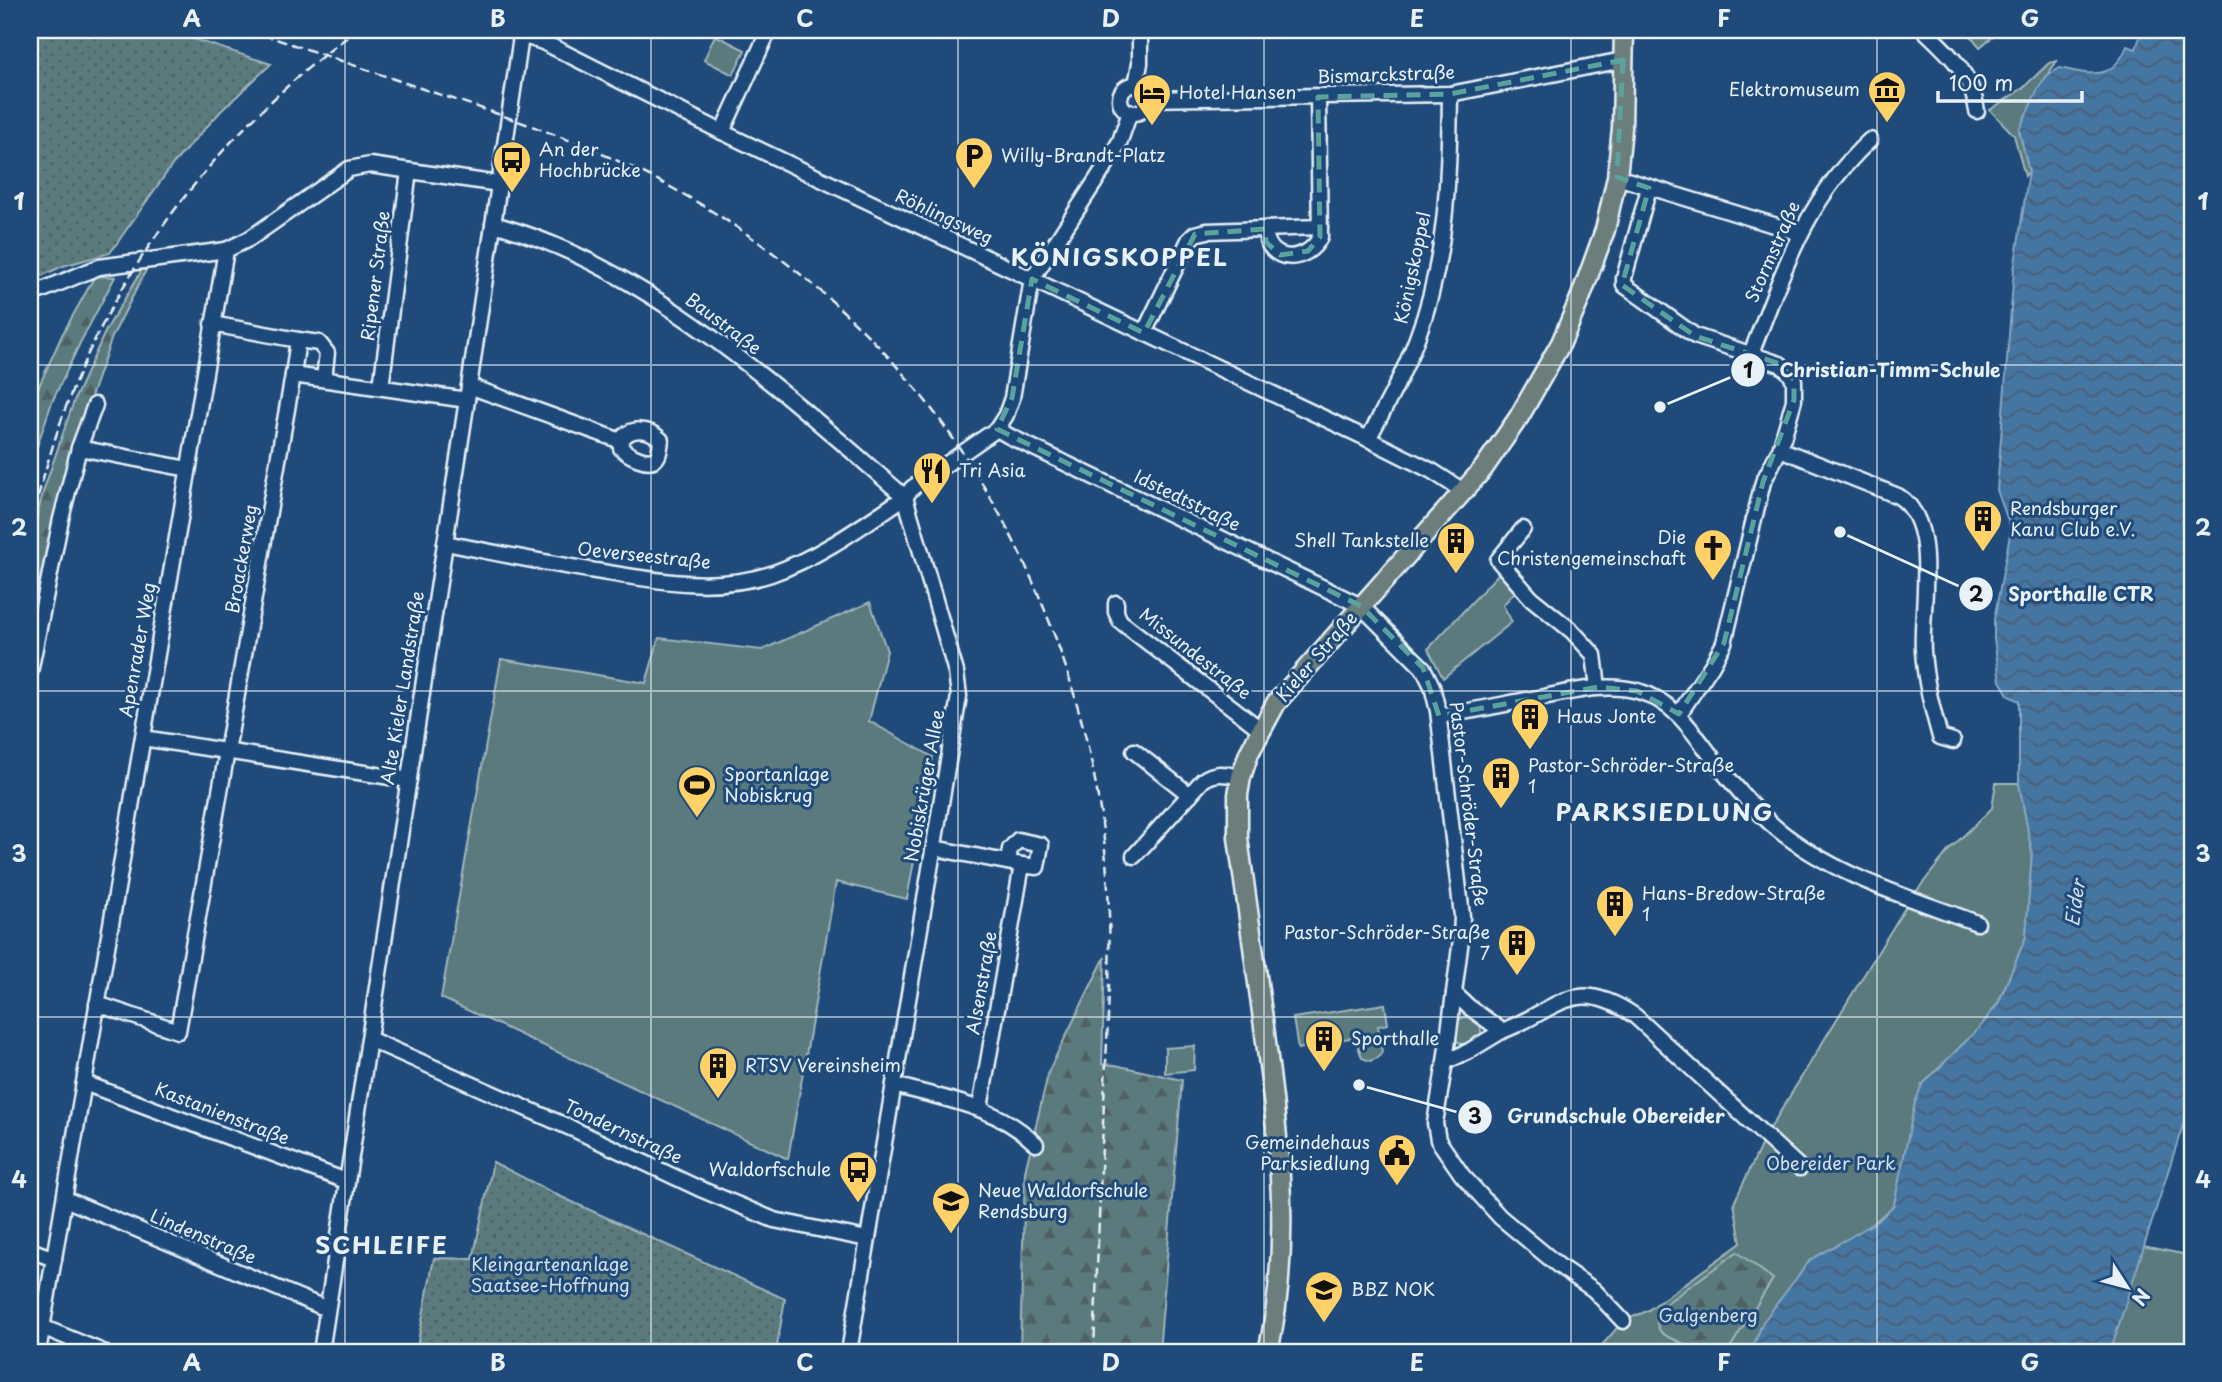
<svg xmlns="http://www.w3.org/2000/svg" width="2222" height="1382" viewBox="0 0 2222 1382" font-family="'Playpen Sans',sans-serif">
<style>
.green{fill:#5a7a7e;stroke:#a1b6bb;stroke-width:2}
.forest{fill:url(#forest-firs);stroke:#a1b6bb;stroke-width:2}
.garden{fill:url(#garden-dots);stroke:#a1b6bb;stroke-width:2}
.water{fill:url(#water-waves);stroke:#86a6c4;stroke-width:2}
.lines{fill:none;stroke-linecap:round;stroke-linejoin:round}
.minor-casing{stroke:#e8f1f8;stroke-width:19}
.major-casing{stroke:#e8f1f8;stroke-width:23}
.minor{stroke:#1f4a7a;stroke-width:14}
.major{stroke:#6c7e7c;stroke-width:18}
.rail{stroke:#e8f1f8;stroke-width:2.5;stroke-dasharray:10 5;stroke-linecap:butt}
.marked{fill:none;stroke:#5ba19e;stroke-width:5;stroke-dasharray:14 9;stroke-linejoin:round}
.grid{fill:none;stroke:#e8f1f8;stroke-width:2;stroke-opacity:0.55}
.labels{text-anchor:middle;stroke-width:6;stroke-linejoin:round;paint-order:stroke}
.street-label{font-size:18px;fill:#e8f1f8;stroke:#1f4a7a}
.poi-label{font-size:18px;fill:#e8f1f8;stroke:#1f4a7a;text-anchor:start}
.park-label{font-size:18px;fill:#d3dfe6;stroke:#1f4a7a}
.water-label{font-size:19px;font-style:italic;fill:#d0deeb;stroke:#1f4a7a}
.district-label{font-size:24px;font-weight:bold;letter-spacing:2px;fill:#e8f1f8;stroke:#1f4a7a}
.leader{fill:none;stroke:#e8f1f8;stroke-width:2.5}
.callout-dot{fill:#e8f1f8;stroke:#1f4a7a;stroke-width:2.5}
.mark-label{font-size:21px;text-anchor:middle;font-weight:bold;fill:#111}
.callout-label{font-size:19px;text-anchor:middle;font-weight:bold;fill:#e8f1f8;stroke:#1f4a7a;stroke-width:6;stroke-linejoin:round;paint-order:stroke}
.neatline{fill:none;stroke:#e8f1f8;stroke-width:2.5}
.grid-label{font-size:23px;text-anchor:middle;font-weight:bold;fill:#e8f1f8}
</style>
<defs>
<pattern id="forest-firs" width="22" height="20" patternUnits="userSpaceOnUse" patternTransform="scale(1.75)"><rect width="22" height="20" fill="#5a7a7e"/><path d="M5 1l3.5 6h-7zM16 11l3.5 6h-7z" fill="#506164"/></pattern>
<pattern id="garden-dots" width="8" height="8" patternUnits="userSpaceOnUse" patternTransform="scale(1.75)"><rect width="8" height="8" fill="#5a7a7e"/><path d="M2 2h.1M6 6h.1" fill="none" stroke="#506164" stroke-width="1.8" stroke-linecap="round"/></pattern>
<pattern id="water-waves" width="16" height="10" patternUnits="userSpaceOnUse" patternTransform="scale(1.75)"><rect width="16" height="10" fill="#4574a1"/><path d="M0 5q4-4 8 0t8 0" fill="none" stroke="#465e76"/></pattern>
</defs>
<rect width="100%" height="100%" fill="#1f4a7a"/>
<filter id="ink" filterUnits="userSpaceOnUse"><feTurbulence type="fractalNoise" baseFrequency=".0143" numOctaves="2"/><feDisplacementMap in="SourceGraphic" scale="14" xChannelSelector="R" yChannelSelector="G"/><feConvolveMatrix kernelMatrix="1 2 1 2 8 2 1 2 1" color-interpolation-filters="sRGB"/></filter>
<g filter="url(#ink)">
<g class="green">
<path d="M1966,30H2001L1980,47Z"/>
<path d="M715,35L745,50L733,75L704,60Z"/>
<path d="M2057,61L2039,87L2019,130L2029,171L2025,176L2014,135L1990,110L2023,88L2049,63Z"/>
<path d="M1500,572L1515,592L1503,605L1512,622L1443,678L1428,649Z"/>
<path d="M870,602L887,651L869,721L933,757L907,899L836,882L788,1159L441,998L501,659L646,683L659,638L762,650Z"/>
<path d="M1996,783H2019L2032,852L2026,937L1998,1003L1979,1028L1922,1085L1915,1103L1894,1205L1763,1322L1751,1352H1598L1597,1351L1623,1321L1647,1311L1741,1243L1734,1203L1766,1135L1911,898L1949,850L1992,808Z"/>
<path d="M1385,1004L1388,1024L1378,1026L1382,1052L1378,1058L1370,1061L1362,1058L1357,1043L1349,1038L1298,1049L1293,1018Z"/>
<circle cx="1467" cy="1031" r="14"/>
<path d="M1195,1046L1194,1070L1165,1073V1048Z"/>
<path d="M2143,1246L2192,1256V1352H2110Z"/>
</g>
<g class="forest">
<path d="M142,270H146L112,337L86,411L30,647V545L43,492L75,398L106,330Z"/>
<path d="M95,276L115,277L80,343L52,402L30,467V406L62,335Z"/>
<path d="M1105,957L1102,1064L1115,1065L1182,1080L1159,1352H1020L1025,1172L1049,1070Z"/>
<path d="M1737,1252L1773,1279L1728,1351L1693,1352C1677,1332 1653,1345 1657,1310Z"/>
</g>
<g class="garden">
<path d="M30,30H166L271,64L221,111L173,164L110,253L63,266L30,281Z"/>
<path d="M493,1162L557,1195L785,1299L776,1352H416L434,1258L473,1259Z"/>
</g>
<g class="water">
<path d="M2142,30H2192V1097L2110,1352H1751L1763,1322L1810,1260L1878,1221L1894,1205L1915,1103L1922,1085L1979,1028L1998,1004L2026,937L2032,852L2019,783V701L2009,696L2000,681L1994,639V620L2011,529L1997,490L2014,270L2029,171L2019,130L2039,87L2048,75L2060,68C2091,75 2113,81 2127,46L2136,49Z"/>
<path d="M1526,1347L1559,1352H1479L1481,1351Z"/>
</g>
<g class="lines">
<defs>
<g id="minor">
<path d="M1924,30C1950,55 1972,73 1977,111"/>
<path d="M521,35L543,42L722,132L1368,439L1432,471L1463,491"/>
<path d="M1136,85L1140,63V30"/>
<circle cx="1134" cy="99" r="14"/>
<path d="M1147,99L1450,94L1623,60"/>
<path d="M722,132L769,30"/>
<path d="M1617,177L1800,233"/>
<path d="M1649,188L1624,278V285L1695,336L1780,364L1788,371L1794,380V400L1780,449L1763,482L1724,643L1712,665L1679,714"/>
<path d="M493,224C646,264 787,396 905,497"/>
<path d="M1265,229C1267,266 1308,263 1320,237L1318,97"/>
<path d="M30,295L99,267L226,250"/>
<path d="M212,324L298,340"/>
<path d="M1144,333L1189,240L1195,234L1207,231L1320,227"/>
<path d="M1750,356C1783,274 1804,201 1870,140"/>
<path d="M324,379L327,353L319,343L298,340L293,375L467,400"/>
<path d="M469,386L621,441V448C627,454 649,467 657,457C660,454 660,445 661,440C650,428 629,426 621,441"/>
<path d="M381,387L409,171"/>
<path d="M997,429L1009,436L1361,606L1423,668L1432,686L1438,711L1462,916L1461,939L1445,1062L1435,1123L1438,1140L1462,1175L1500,1217L1559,1266L1594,1290L1623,1321"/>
<path d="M1368,439C1386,406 1404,373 1417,338C1447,260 1449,176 1450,94"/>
<path d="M79,448L95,405"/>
<path d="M1780,449L1898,496C1941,522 1920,609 1923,651C1925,681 1932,708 1940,737L1953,741"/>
<path d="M1523,529L1498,560L1531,598L1572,631L1594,655L1598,687"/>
<path d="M445,543C497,553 549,564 602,572C657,581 716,592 771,574C820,557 862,526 905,497L912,488L997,429L1006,415L1012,398L1032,279L1106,165L1120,141L1130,112"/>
<path d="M1116,603V612L1120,621L1260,729"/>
<path d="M30,672L61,519L79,448L188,469"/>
<path d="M1439,716C1472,711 1505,704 1538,698C1571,692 1605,682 1638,691C1677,702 1695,736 1718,765C1735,787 1755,810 1776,828C1834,876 1908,897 1977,923"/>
<path d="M143,738L409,780"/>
<path d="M1134,751L1190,795"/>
<path d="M934,848L1022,865L980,1108"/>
<path d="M1134,856L1203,780C1216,771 1226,774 1241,777"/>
<path d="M1008,862L1010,849L1018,840L1041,845L1037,867L1022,865"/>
<path d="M97,1004L178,1031L293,375"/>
<path d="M1502,1031C1558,1010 1573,974 1635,1016L1800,1168"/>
<path d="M369,1039L573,1129L698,1188L774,1220L867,1239"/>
<path d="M1445,1062L1469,1051L1502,1031L1469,1007L1454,993"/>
<path d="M84,1083L346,1181"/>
<path d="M894,1085C944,1099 997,1106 1036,1144"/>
<path d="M65,1199L327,1309"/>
<path d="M30,1250L54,1259"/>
<path d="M42,1327L103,1352"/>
<path d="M38,1352L226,250L249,239L349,169L370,165L499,184"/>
<path d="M321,1352L467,400L522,30"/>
<path d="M849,1352L959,696L956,672L905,497"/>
</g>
<path id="major" d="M1268,1352C1292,1245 1279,1142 1265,1034C1256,968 1247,903 1238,838V795L1241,777L1249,753L1276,703L1483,469L1519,417L1561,343L1581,296L1605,230L1617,177L1622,128L1624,30"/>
</defs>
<use href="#minor" class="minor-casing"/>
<use href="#major" class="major-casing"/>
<use href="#minor" class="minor"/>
<use href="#major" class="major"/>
<g class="rail">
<path d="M248,30C308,49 367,70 426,90C511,118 596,146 674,189C783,249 882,335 952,437C1036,557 1094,715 1106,861C1113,941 1108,1022 1104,1102C1100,1186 1097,1269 1094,1352"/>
<path d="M30,526C44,473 59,420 81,369C140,236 239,115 357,30"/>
</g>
</g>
</g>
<path class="marked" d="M1623,60L1617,177L1649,188L1622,285L1695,336L1780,364L1794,380V400L1763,482L1724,643L1679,714L1637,691L1598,687L1439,716L1423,668L1361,606L997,429L1012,398L1032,279L1144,333L1195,234L1265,229L1266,242L1280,255L1308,251L1320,237L1318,97L1450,94Z"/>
<path class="grid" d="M345,30V1352M651,30V1352M958,30V1352M1264,30V1352M1571,30V1352M1877,30V1352M30,365H2192M30,691H2192M30,1017H2192"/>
<defs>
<symbol id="museum-pin" viewBox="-11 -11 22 30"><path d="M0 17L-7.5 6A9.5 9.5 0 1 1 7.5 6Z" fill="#ffd166" stroke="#1f4a7a"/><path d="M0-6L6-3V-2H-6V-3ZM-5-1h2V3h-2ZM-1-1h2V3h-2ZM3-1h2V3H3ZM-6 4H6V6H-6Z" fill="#111"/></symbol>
<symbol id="hotel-pin" viewBox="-11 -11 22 30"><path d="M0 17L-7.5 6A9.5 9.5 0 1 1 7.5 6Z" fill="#ffd166" stroke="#1f4a7a"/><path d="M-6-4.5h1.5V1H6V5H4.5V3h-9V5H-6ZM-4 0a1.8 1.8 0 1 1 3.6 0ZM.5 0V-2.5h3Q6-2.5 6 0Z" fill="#111"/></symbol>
<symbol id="parking-pin" viewBox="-11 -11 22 30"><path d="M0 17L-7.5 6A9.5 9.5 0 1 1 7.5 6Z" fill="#ffd166" stroke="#1f4a7a"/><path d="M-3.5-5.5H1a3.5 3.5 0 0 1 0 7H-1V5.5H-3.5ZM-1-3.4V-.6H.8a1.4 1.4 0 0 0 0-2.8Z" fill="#111"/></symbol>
<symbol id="bus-pin" viewBox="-11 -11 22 30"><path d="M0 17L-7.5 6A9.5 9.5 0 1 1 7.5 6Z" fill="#ffd166" stroke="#1f4a7a"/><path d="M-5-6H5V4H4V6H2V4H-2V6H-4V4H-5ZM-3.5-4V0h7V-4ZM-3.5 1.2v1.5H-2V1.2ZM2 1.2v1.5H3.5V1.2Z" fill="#111"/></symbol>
<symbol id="restaurant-pin" viewBox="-11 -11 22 30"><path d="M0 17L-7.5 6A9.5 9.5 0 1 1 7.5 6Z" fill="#ffd166" stroke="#1f4a7a"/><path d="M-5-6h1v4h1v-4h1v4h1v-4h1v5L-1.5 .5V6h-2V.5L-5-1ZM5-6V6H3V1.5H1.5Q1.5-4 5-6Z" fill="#111"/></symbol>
<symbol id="building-pin" viewBox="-11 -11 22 30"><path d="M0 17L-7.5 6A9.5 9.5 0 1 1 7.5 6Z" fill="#ffd166" stroke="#1f4a7a"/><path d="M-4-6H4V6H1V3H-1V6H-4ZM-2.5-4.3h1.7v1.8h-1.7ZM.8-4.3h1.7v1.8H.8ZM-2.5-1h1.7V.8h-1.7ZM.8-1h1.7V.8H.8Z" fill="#111"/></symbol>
<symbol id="church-pin" viewBox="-11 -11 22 30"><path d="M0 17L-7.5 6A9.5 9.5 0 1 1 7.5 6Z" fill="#ffd166" stroke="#1f4a7a"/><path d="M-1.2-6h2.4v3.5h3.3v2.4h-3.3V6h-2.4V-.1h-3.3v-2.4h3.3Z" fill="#111"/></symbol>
<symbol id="stadium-pin" viewBox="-11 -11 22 30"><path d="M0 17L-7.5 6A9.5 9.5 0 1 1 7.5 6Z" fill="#ffd166" stroke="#1f4a7a"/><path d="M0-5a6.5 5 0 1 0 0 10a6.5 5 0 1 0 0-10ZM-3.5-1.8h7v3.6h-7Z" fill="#111"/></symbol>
<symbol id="civic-pin" viewBox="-11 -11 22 30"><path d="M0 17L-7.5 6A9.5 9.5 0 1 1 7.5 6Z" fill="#ffd166" stroke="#1f4a7a"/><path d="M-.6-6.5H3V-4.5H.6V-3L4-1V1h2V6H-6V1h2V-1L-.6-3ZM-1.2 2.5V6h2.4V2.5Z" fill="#111"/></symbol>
<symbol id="school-pin" viewBox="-11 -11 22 30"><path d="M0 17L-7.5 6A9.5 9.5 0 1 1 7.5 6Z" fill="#ffd166" stroke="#1f4a7a"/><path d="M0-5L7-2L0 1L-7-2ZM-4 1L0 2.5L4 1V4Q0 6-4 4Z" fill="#111"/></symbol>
</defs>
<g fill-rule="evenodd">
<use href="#museum-pin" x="1865" y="68" width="44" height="60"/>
<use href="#hotel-pin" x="1130" y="71" width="44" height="60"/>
<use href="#parking-pin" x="952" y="134" width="44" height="60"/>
<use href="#bus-pin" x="490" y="138" width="44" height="60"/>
<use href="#restaurant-pin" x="910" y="449" width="44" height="60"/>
<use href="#building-pin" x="1961" y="497" width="44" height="60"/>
<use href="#building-pin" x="1434" y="519" width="44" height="60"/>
<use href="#church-pin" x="1691" y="526" width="44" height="60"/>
<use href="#building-pin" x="1508" y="695" width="44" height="60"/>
<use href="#building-pin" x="1479" y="754" width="44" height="60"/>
<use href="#stadium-pin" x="675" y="763" width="44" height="60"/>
<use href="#building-pin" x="1593" y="882" width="44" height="60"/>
<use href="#building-pin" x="1495" y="921" width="44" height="60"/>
<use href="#building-pin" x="1302" y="1017" width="44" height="60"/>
<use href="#building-pin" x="696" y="1044" width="44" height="60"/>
<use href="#civic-pin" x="1375" y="1131" width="44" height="60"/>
<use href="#bus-pin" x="836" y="1148" width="44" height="60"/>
<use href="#school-pin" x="929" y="1179" width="44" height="60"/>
<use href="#school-pin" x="1302" y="1268" width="44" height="60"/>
</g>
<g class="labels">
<g class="street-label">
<text transform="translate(1386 75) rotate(-2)" y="6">Bismarckstraße</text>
<text transform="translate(944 217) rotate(25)" y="6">Röhlingsweg</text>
<text transform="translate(1773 252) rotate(-66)" y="6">Stormstraße</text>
<text transform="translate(1413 268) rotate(-78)" y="6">Königskoppel</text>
<text transform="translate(376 276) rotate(-83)" y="6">Ripener Straße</text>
<text transform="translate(723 324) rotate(37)" y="6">Baustraße</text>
<text transform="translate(1187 501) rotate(26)" y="6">Idstedtstraße</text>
<text transform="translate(644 556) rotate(6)" y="6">Oeverseestraße</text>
<text transform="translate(242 559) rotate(-80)" y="6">Broackerweg</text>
<text transform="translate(138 650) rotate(-80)" y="6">Apenrader Weg</text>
<text transform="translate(1195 654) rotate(38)" y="6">Missundestraße</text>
<text transform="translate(1317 657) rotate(-49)" y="6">Kieler Straße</text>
<text transform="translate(403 688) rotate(-81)" y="6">Alte Kieler Landstraße</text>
<text transform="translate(925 786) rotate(-80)" y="6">Nobiskrüger Allee</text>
<text transform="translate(1468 804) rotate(83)" y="6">Pastor-Schröder-Straße</text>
<text transform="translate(982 983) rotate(-80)" y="6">Alsenstraße</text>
<text transform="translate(222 1114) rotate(21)" y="6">Kastanienstraße</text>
<text transform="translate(623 1132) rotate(25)" y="6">Tondernstraße</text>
<text transform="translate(203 1237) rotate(23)" y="6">Lindenstraße</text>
</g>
<g class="poi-label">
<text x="1860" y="96" text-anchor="end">Elektromuseum</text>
<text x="1179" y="99">Hotel Hansen</text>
<text x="539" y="156">An der<tspan x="539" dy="21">Hochbrücke</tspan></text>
<text x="1001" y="162">Willy-Brandt-Platz</text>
<text x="959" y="477">Tri Asia</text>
<text x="2010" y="515">Rendsburger<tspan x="2010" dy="21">Kanu Club e.V.</tspan></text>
<text x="1686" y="544" text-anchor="end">Die<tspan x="1686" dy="21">Christengemeinschaft</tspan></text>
<text x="1429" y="547" text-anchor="end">Shell Tankstelle</text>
<text x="1557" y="723">Haus Jonte</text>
<text x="1528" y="772">Pastor-Schröder-Straße<tspan x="1528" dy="21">1</tspan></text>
<text x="724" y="781">Sportanlage<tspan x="724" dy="21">Nobiskrug</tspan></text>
<text x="1642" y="900">Hans-Bredow-Straße<tspan x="1642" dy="21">1</tspan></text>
<text x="1490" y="939" text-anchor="end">Pastor-Schröder-Straße<tspan x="1490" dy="21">7</tspan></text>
<text x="1351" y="1045">Sporthalle</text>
<text x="745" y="1072">RTSV Vereinsheim</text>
<text x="1370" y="1149" text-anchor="end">Gemeindehaus<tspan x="1370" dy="21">Parksiedlung</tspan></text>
<text x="831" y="1176" text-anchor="end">Waldorfschule</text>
<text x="978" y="1197">Neue Waldorfschule<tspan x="978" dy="21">Rendsburg</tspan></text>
<text x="1351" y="1296">BBZ NOK</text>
</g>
<g class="park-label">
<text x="1831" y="1170">Obereider Park</text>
<text x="550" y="1271">Kleingartenanlage<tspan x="550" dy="21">Saatsee-Hoffnung</tspan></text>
<text x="1708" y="1322">Galgenberg</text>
</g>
<g class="water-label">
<text transform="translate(2075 903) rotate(-82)" y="7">Eider</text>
</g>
<g class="district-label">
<text x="1120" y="266">KÖNIGSKOPPEL</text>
<text x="1665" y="821">PARKSIEDLUNG</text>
<text x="382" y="1254">SCHLEIFE</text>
</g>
</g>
<path class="leader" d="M1660 407L1748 370M1840 532L1976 594M1359 1085L1475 1117"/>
<g class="callout-dot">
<circle cx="1660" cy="407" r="7"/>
<circle cx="1840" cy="532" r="7"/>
<circle cx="1359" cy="1085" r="7"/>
<circle cx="1748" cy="370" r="18"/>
<circle cx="1976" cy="594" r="18"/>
<circle cx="1475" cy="1117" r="18"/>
</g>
<g class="mark-label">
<text x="1748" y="378">1</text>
<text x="1976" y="602">2</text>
<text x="1475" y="1124">3</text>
</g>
<g class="callout-label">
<text x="1890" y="377">Christian-Timm-Schule</text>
<text x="2081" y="601">Sporthalle CTR</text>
<text x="1616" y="1123">Grundschule Obereider</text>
</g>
<rect width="2222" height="1382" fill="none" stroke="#1f4a7a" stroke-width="77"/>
<g transform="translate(2127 1287) rotate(126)" stroke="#1f4a7a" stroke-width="5" paint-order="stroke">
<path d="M0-5L12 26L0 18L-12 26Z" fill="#e8f1f8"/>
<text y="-10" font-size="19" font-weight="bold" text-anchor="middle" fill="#e8f1f8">N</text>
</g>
<path d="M1938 91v10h144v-10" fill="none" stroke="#e8f1f8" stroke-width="3.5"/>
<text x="1949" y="91" font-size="21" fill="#e8f1f8" stroke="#1f4a7a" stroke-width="5" paint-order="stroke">100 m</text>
<rect x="38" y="38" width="2146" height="1306" class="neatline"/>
<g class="grid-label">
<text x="192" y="27">A</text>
<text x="498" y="27">B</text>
<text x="805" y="27">C</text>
<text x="1111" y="27">D</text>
<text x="1417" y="27">E</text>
<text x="1724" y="27">F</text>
<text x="2030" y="27">G</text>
<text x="19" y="210">1</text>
<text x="2203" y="210">1</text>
<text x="19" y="536">2</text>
<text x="2203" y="536">2</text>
<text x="19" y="862">3</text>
<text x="2203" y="862">3</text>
<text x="19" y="1188">4</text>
<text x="2203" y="1188">4</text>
<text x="192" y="1371">A</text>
<text x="498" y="1371">B</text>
<text x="805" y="1371">C</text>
<text x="1111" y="1371">D</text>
<text x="1417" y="1371">E</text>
<text x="1724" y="1371">F</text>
<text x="2030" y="1371">G</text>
</g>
</svg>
